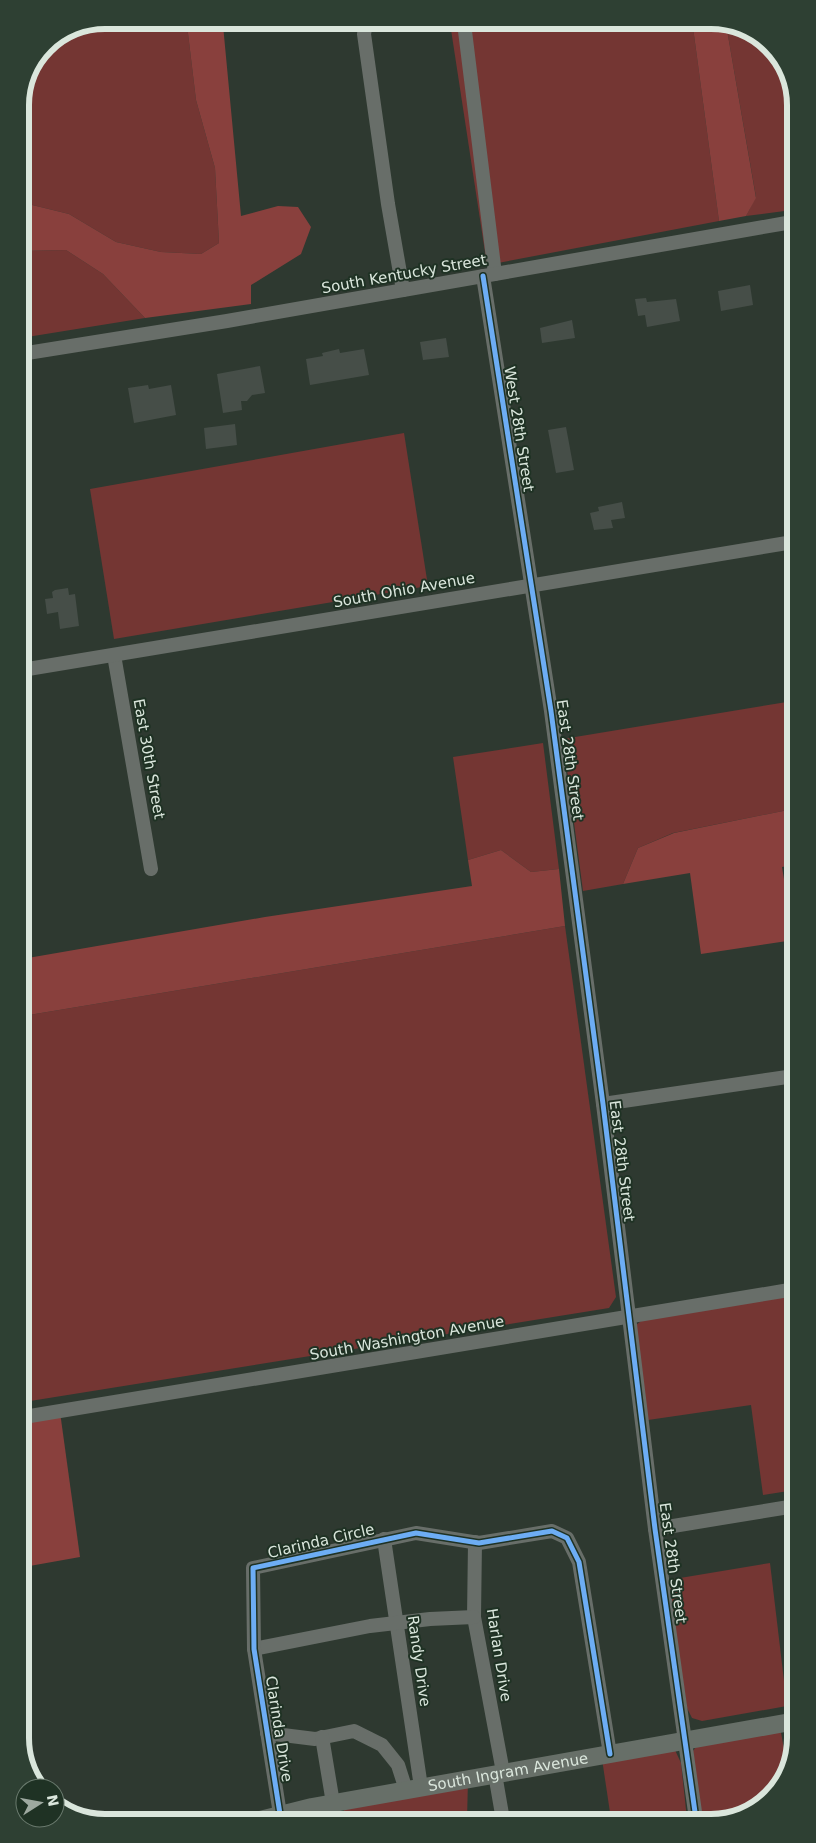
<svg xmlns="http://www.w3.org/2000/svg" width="816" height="1843" viewBox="0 0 816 1843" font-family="'DejaVu Sans',sans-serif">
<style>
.green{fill:#743633}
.forest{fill:#89403d}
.building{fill:#464e48}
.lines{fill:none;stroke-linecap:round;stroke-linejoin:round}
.minor{stroke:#686e69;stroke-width:14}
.major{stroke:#676f68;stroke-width:18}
.cycleway-casing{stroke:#1f3224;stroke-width:8}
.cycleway{stroke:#6dadf4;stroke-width:5}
.labels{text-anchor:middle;stroke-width:4;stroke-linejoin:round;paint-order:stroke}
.street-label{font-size:15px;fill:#dae6dc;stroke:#1f3224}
.rim{fill:none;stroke:#dae6dc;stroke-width:6}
</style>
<rect width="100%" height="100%" fill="#2e3930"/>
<g class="green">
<path d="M692,20L719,221L487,265L450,23Z"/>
<path d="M726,24L763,37L789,74L791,90L792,210L746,216L756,197Z"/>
<path d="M187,25L196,100L215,168L219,243L201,254L161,252L116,242L69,214L20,202V99L45,45L72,26Z"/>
<path d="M66,250L103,274L145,318L21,338V251Z"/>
<path d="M404,433L428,586L114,639L90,489Z"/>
<path d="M793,701V809L673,833L638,848L623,884L583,891L563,739Z"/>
<path d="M543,743L559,869L531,872L501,850L468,860L453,757Z"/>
<path d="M565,926L616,1297L609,1308L24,1402L23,1016Z"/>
<path d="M795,1293V1490L763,1495L751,1405L648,1420L636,1325L645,1318Z"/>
<path d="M770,1563L787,1706L702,1721L692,1718L687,1708L668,1580Z"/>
<path d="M780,1727L787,1766L779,1790L739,1818L702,1819L693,1751L701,1740Z"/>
<path d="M675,1750L681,1763L687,1819H611L602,1759Z"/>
<path d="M468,1780L467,1820L345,1821L343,1803Z"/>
</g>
<g class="forest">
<path d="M692,20H717L726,24L756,198L746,216L719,221Z"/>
<path d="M187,25H223L241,216L278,206L298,207L311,227L301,254L251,285V304L145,318L103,274L66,250L21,251L20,202L69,214L116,242L161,252L201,254L219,243L215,168L196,100Z"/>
<path d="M793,809L794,865L782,867L794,940L701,954L690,873L623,884L638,848L674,833Z"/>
<path d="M501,850L531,872L559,869L565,926L23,1016L22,959L265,917L472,886L468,860Z"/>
<path d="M60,1412L80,1557L24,1567V1418Z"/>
</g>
<g class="building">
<path d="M750,285L753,305L721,311L718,291Z"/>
<path d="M646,298L647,302L676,299L680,321L647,327L645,315L638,316L635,299Z"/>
<path d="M572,320L575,338L542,343L540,328Z"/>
<path d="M446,338L449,357L423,360L420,342Z"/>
<path d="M339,349L340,353L364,349L369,375L310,385L306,359L323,356L322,353Z"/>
<path d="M260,366L265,393L252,395L247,401H241L242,410L223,413L217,374Z"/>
<path d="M148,385L149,389L171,385L176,415L134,423L128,388Z"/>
<path d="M235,424L237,445L206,449L204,428Z"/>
<path d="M566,427L574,470L556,473L548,430Z"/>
<path d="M622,502L625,518L611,520L613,528L594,530L590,513L599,511L598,507Z"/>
<path d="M68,588L69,595L75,594L79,626L60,629L58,612L47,614L45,599L53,598L52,592L55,590Z"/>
</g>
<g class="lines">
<g class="minor">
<path d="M464,23L495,274"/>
<path d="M366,24L364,34L388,204L403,290"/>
<path d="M483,276L551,711L603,1104L655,1529L696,1819"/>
<path d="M21,354L227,321L792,222"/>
<path d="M114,655L151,869"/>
<path d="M22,670L793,542"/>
<path d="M603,1104L794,1076"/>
<path d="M24,1417L795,1289"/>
<path d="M655,1529L795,1506"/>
<path d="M384,1539L421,1787"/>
<path d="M475,1542L474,1617L503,1772"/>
<path d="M254,1649L370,1626L430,1619L474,1617"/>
<path d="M267,1733L315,1739L354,1731L382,1745L398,1765L406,1790"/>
<path d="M322,1737L333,1803"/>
<path d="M495,1774L503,1820"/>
<path d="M312,1807L315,1821"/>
<path d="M280,1814L254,1649L253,1568L416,1533L479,1543L552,1531L567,1538L579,1562L610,1754"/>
</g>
<path class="major" id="s1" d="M252,1822L312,1807L796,1721"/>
<defs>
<g id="cycleway">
<path d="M483,276L551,711L603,1104L655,1529L696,1819"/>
<path d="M280,1814L254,1649L253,1568L416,1533L479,1543L552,1531L567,1538L579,1562L610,1754"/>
</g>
</defs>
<use href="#cycleway" class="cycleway-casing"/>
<use href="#cycleway" class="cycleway"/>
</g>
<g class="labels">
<g class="street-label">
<text transform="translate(404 274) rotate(-10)" y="5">South Kentucky Street</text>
<text transform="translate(519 429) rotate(81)" y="5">West 28th Street</text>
<text transform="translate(404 590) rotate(-10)" y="5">South Ohio Avenue</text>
<text transform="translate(149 759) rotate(80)" y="5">East 30th Street</text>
<text transform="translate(570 760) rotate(82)" y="5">East 28th Street</text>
<text transform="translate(622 1161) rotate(83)" y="5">East 28th Street</text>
<text transform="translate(407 1338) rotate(-10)" y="5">South Washington Avenue</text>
<text transform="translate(321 1541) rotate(-13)" y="5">Clarinda Circle</text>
<text transform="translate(673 1563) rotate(82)" y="5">East 28th Street</text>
<text transform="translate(499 1655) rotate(81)" y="5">Harlan Drive</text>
<text transform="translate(419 1661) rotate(82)" y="5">Randy Drive</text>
<text transform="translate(279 1729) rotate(81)" y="5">Clarinda Drive</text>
<text dy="5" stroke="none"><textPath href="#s1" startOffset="261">South Ingram Avenue</textPath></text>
</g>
</g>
<path d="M0 0H816V1843H0ZM105 29H711A76 76 0 0 1 787 105V1738A76 76 0 0 1 711 1814H105A76 76 0 0 1 29 1738V105A76 76 0 0 1 105 29Z" fill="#2e4033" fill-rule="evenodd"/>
<path class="rim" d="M105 29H711A76 76 0 0 1 787 105V1738A76 76 0 0 1 711 1814H105A76 76 0 0 1 29 1738V105A76 76 0 0 1 105 29Z"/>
<g transform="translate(40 1803) rotate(79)"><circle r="24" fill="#1f3224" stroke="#6a7a6e"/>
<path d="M0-4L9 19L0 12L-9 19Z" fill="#9ea9a0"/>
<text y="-8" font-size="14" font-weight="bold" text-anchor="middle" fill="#dae6dc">N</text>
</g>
</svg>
